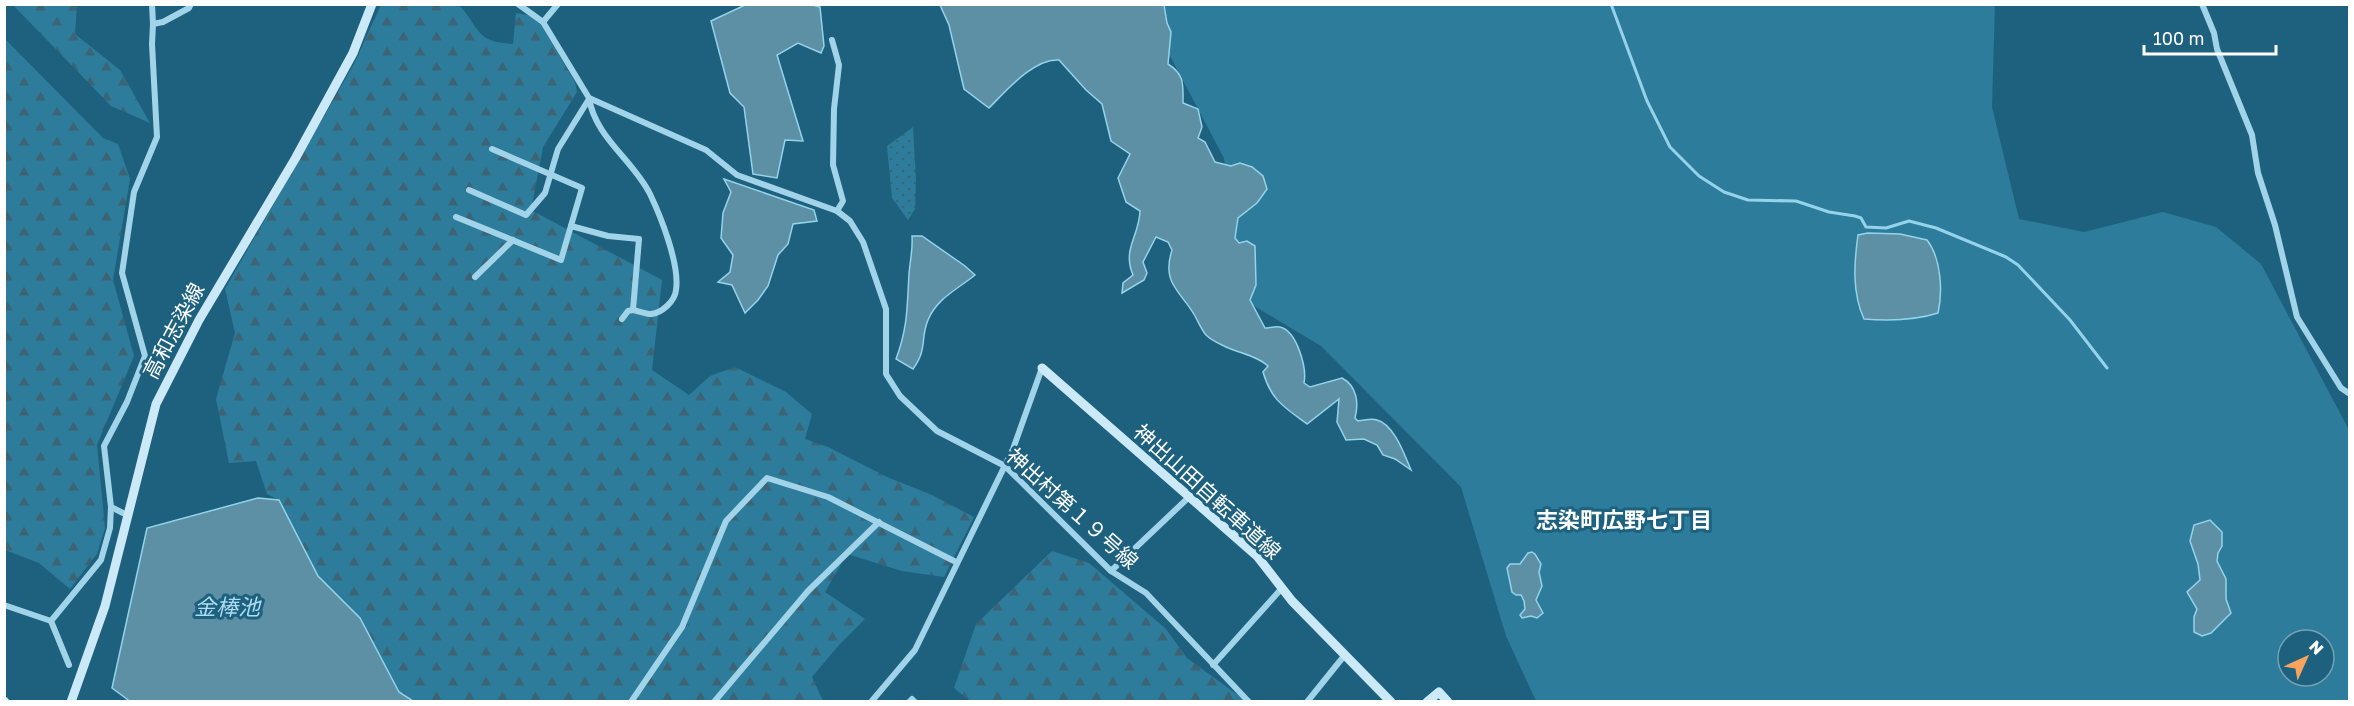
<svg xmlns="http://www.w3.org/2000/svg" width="2354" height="706" viewBox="0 0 2354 706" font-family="'Golos Text','Noto Sans JP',sans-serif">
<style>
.green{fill:#2d7c9b;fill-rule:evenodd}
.forest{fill:url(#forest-firs)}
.park{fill:url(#park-dots)}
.water{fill:#5d90a4;stroke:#94d3ea;stroke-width:1.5}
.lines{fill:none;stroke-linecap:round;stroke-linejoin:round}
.stream{stroke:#94d3ea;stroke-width:3}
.street{stroke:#a1d4e9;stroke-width:6}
.secondary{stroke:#cbe9f7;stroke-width:9}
.labels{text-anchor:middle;stroke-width:6;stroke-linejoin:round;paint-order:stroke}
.street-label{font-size:21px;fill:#fff;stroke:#1d617f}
.neighbourhood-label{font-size:22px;font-weight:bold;fill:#fff;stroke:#1d617f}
.water-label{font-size:22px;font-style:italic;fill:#acddf0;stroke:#1d617f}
</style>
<defs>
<pattern id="forest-firs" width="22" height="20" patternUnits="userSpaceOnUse" patternTransform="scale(1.5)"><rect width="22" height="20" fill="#2d7c9b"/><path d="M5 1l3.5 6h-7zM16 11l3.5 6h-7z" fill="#3c6474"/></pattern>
<pattern id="park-dots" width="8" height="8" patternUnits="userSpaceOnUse" patternTransform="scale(1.5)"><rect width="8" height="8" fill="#2d7c9b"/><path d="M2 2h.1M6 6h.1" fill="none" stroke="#3c6474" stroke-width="1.8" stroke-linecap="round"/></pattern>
</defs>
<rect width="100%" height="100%" fill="#1d617f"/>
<path class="green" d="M1143,5H1995L1992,107L2019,219L2084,232L2163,212L2216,227L2261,264L2349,430V701H1536L1506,636L1461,487L1321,346L1244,300L1224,158ZM2288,640H2324V676H2288Z"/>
<g class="forest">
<path d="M13,5H77L75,34L120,70L150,123L111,106Z"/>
<path d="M381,5H457C463,8 466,13 470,19C483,40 489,42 513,44L516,13L528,15L540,23L575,82L577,92L543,147L531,210L662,280L652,370L689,395L710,376L735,367L786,392L812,414L805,439L828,447L887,477L932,495L974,517L944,577L902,571L847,554L825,592L865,619L839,645L812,677L823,701H413L399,692L360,618L318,576L279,500L267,494L256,461L229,463L216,399L235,333L225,289L354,64Z"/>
<path d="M5,39L103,138L118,144L130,179L113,280L134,356L97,445L105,528L97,554L70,589L39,563L5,550Z"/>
<path d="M1052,551L1089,563L1166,629L1187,658L1246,701L971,702L954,688L976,624Z"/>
</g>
<path class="park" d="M913,127L916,179L915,209L908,220L892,198L887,146Z"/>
<g class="water">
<path d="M813,5L820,7L824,46L821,53L798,43L777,55L803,141L785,140L777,178L753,174L744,107L730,93L711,21L745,5Z"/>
<path d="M940,5H1164L1167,23L1171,32L1168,64C1185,75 1183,84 1183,103L1198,109L1202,127L1198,138L1205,142L1215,162L1231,166L1240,163L1252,167L1263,176L1267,189L1257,203L1238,218L1235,238L1239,243L1247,241L1255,246L1256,285L1250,300L1265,328C1269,328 1275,326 1280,327C1297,331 1307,368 1304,383L1310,387L1342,378C1357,386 1359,403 1355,418L1358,421C1363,420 1372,418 1377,420C1394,424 1405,456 1411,470L1395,459L1383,455L1377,445L1364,439L1346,440L1337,422L1339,399L1307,424C1284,407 1271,400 1263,372L1268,366C1256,355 1237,353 1222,345C1203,336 1204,333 1195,316C1181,291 1161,284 1172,250L1168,242L1156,237L1143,262L1147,273L1144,280L1122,293L1123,283L1133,275C1122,249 1139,237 1140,211L1126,202L1118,178L1130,154L1111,141L1102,104L1086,90L1059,60C1034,58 1006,91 989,108L964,89L949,25Z"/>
<path d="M724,179L814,210L817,221L793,224L788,244L778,255L768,286L758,300L745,313L732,285L718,282L730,272L733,255L721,238L723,213L731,192Z"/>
<path d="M1868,233L1900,234L1927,240C1941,258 1943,291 1938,313C1916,320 1888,321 1864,319C1852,293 1854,263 1858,235Z"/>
<path d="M912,236H922L965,266L975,275C958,289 937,298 928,320C920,339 928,348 913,369L896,359C908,327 907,307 909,274C910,261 913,249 912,236Z"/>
<path d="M258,498L279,500L318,576L360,618L399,692L413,701L131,702L112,688L147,528Z"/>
<path d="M2210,520L2222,532V546L2218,553L2217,561L2226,579V599L2231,613L2211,633L2202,636L2194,632V617L2197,609L2187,592L2200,580L2198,564L2190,541L2194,525Z"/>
<path d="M1532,552L1535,554L1541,564L1539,572L1542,586L1536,600L1543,613L1537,618L1531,616L1522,618L1520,615L1525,609L1524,601L1521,595H1516L1512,592L1507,568L1510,564H1520L1528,553Z"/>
</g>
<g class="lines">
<path class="stream" d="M1611,4L1647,101L1670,147L1699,176L1724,192L1748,200L1796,201L1829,212L1855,216L1861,218L1866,227L1886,228L1909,221L1936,228L2006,257L2018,265L2070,320L2107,368"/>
<g class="street">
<path d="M152,4L153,24"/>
<path d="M518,4L543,22L589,98L706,150L737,175L837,211L850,221L863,242L886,309V374L900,396L937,431L1005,466L1111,571L1146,593L1249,702"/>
<path d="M2202,4L2214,33L2217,49L2252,135L2258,173L2275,225L2297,317L2341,388L2350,394"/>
<path d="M543,22L558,4"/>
<path d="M832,40L839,65L834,109L833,165L843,201L837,211"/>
<path d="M589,98C595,137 633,160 650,194C661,217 680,265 676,290C675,301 662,313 651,314C646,314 638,311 633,310"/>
<path d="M469,190L526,215L545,193L558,149L589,99"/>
<path d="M456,217L561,260L582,188L492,149"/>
<path d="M571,226L608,236L639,239L633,310L628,311L622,319"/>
<path d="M475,277L513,240"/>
<path d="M127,515L111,507L104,446L127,402L145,356L122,273L134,192L157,137L152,44L153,24L163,22L189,8L191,4"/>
<path d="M1111,571L1188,498"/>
<path d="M4,605L51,621"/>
<path d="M69,665L51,621L101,560L110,528L111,507"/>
<path d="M1213,665L1282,588"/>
<path d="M631,702L682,627L726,521L767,478L828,497L956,562"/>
<path d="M714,702L808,591L879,522"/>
<path d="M871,702L915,650L1013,449L1042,368"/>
<path d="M909,702L912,699L915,702"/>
<path d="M1307,702L1344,656"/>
</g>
<g class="secondary">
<path d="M1042,368L1257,556L1292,601L1391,702"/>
<path d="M4,701L5,702"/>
<path d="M71,702L105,606L156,404L199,320L295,159L353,53L372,4"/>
<path d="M1427,702L1439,692L1448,702"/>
</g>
</g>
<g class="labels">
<g class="street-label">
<text transform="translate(174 331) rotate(-62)" y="7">高和志染線</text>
<text transform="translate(1207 492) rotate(42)" y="7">神出山田自転車道線</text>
<text transform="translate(1072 509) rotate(42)" y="7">神出村第１９号線</text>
</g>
<g class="neighbourhood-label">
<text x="1624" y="528">志染町広野七丁目</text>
</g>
<g class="water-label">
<text x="227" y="615">金棒池</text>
</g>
</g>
<rect width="2354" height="706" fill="none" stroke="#ffffff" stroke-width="12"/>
<g transform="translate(2306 658) rotate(45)"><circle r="28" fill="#1d617f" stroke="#77a0b2" stroke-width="1.5"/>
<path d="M0-4.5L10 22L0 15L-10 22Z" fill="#f8a45f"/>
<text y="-9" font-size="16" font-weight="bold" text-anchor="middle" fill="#ffffff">N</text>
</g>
<path d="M2144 45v9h132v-9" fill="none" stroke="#ffffff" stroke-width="3"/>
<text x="2153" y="45" font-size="18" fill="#ffffff" stroke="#1d617f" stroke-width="4.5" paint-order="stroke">100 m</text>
</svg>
